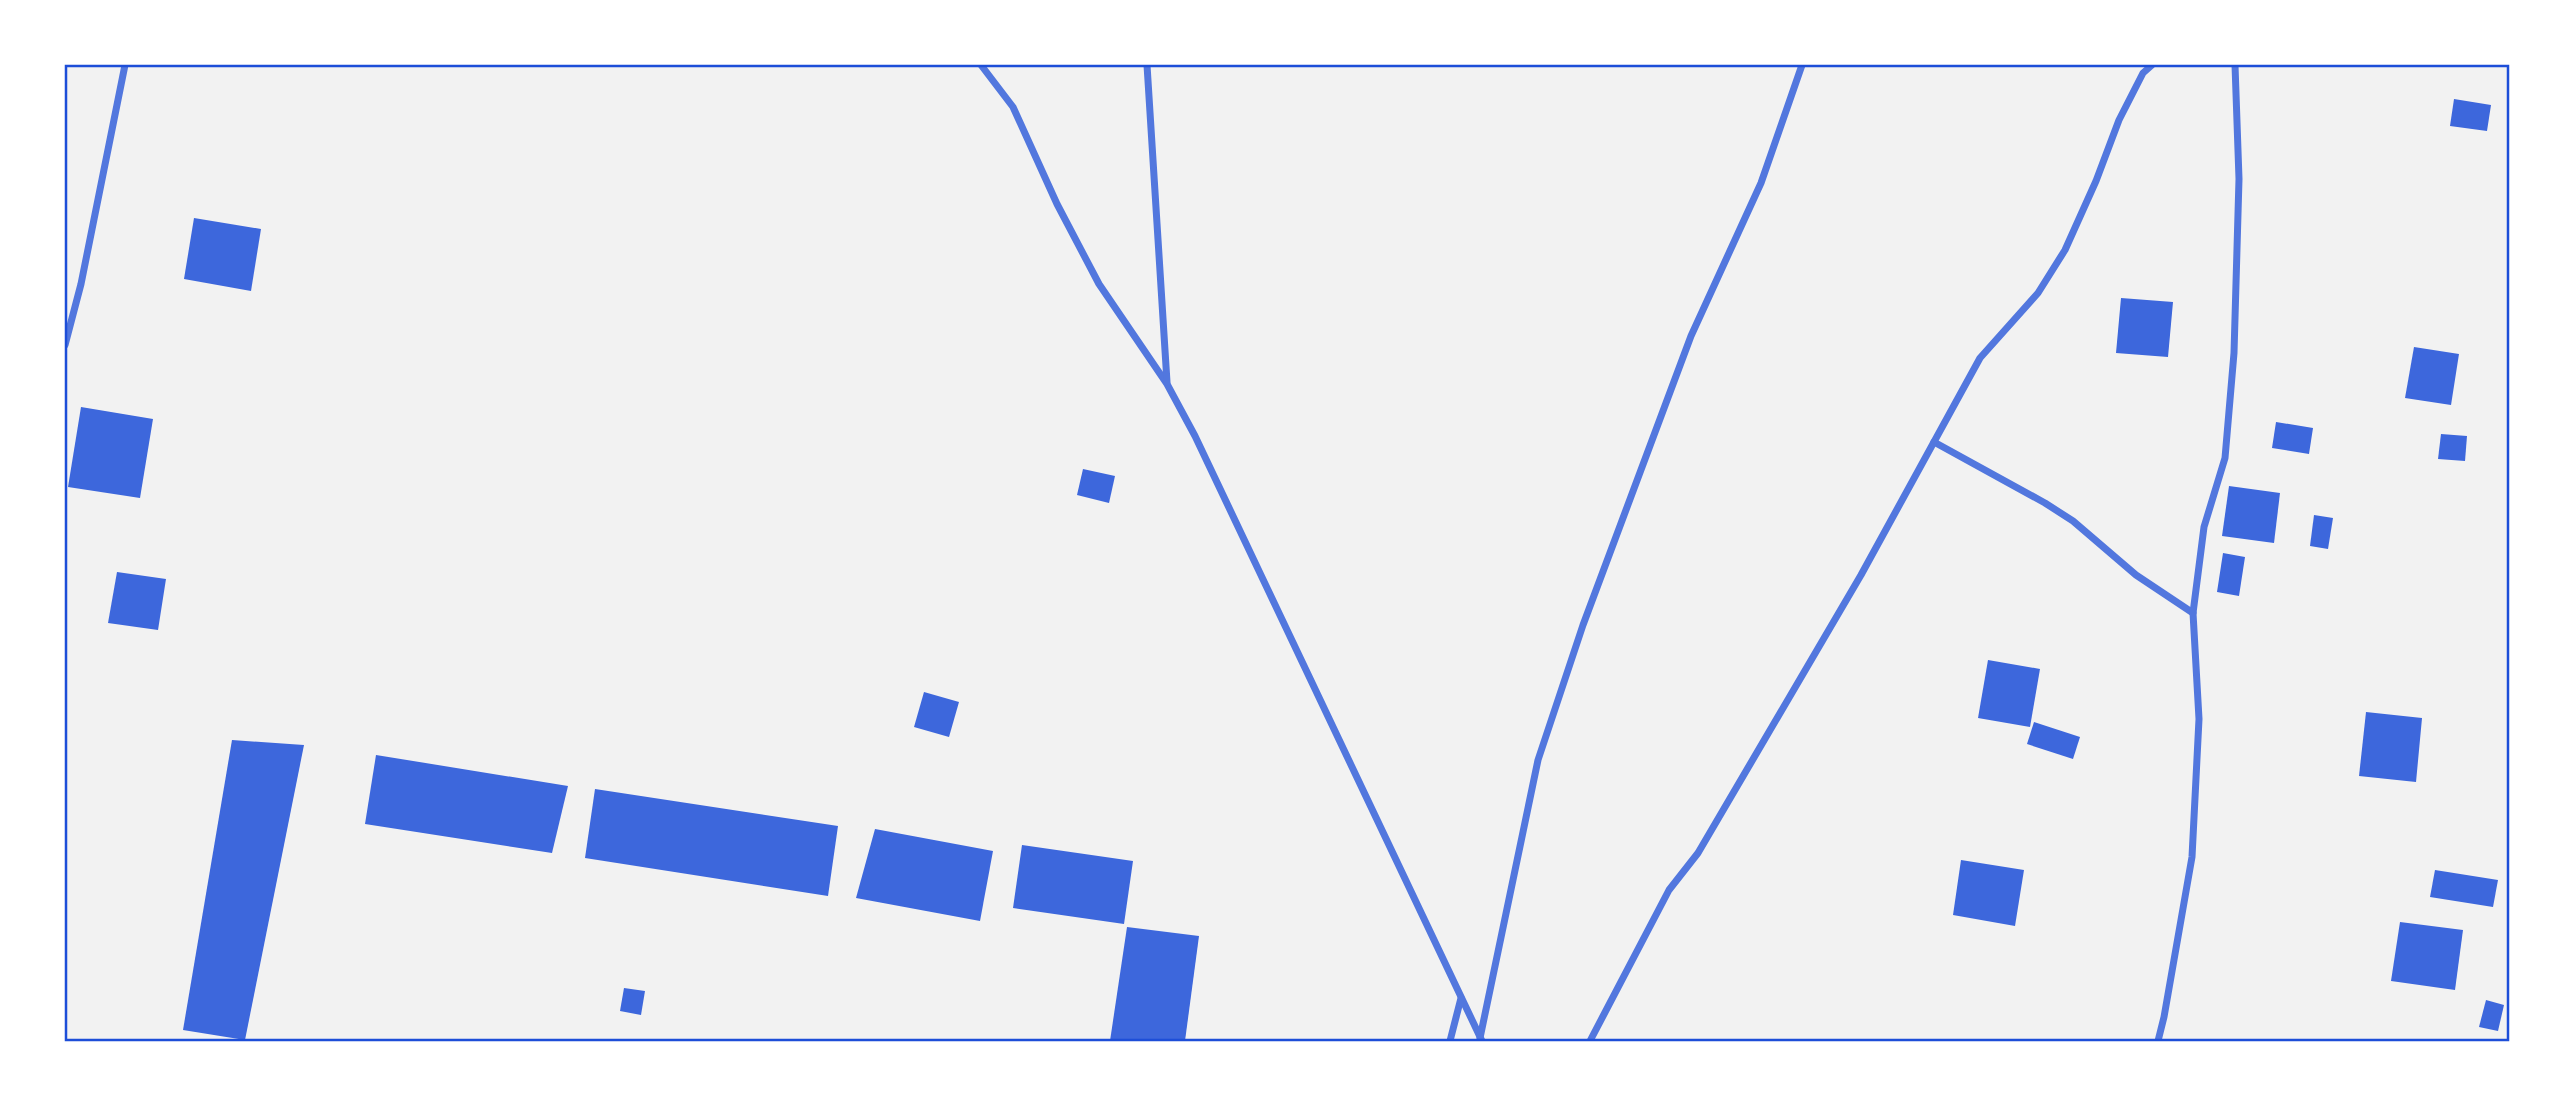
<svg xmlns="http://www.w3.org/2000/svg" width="2574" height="1106" viewBox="0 0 2574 1106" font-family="Signika,sans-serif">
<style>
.building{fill:#3d67dc}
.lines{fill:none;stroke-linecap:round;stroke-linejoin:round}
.minor{stroke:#5277de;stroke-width:7}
.neatline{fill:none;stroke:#1d4ed8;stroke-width:2.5}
</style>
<rect width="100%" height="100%" fill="#f2f2f2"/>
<g class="building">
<path d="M2454,99L2491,105L2487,131L2450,126Z"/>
<path d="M194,218L261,229L251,291L184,279Z"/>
<path d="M2121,298L2173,302L2168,357L2116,353Z"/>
<path d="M2414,347L2459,354L2451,405L2405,398Z"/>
<path d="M81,407L153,419L140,498L68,487Z"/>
<path d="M2276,422L2313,428L2309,454L2272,448Z"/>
<path d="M2441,434L2467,436L2465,461L2438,459Z"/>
<path d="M1083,469L1115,476L1109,503L1077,495Z"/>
<path d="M2229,486L2280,493L2274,543L2222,536Z"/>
<path d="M2314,515L2333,518L2328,549L2310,546Z"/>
<path d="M2223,553L2245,557L2239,596L2217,592Z"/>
<path d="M117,572L166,579L158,630L108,623Z"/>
<path d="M1988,660L2040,669L2030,727L1978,718Z"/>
<path d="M924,692L959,702L949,737L914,727Z"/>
<path d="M2366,712L2422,718L2416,782L2359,776Z"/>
<path d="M2034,722L2080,737L2073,759L2027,744Z"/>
<path d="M232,740L304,745L245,1040L183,1030Z"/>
<path d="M376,755L568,786L552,853L365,824Z"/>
<path d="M595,789L838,826L828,896L585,858Z"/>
<path d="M875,829L993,851L980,921L856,898Z"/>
<path d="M1022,845L1133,861L1124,924L1013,908Z"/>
<path d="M1961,860L2024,870L2015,926L1953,915Z"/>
<path d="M2435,870L2498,880L2493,907L2430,897Z"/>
<path d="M2400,922L2463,930L2455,990L2391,981Z"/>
<path d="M1127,927L1199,936L1185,1041H1110Z"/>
<path d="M624,988L645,991L641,1015L620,1011Z"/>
<path d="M2486,1000L2504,1005L2498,1031L2479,1027Z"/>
</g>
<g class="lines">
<g class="minor">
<path d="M981,65L1013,107L1057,204L1099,284L1167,384L1195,436L1482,1041"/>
<path d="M1147,65L1167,382"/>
<path d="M65,345L81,284L125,65"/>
<path d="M1934,442L2045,503L2073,521L2136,575L2193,613"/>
<path d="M1480,1038L1538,760L1583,625L1691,336L1761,183L1802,65"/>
<path d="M1450,1041L1461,998"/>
<path d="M1590,1041L1669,890L1698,853L1861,575L1980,358L2038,293L2065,250L2096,181L2119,120L2143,73L2152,65"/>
<path d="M2158,1041L2164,1017L2192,857L2199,719L2193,613L2204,527L2225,458L2234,353L2239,179L2235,65"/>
</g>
</g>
<rect width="2574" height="1106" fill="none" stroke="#ffffff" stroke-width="133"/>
<rect x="66" y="66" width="2442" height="974" class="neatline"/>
</svg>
